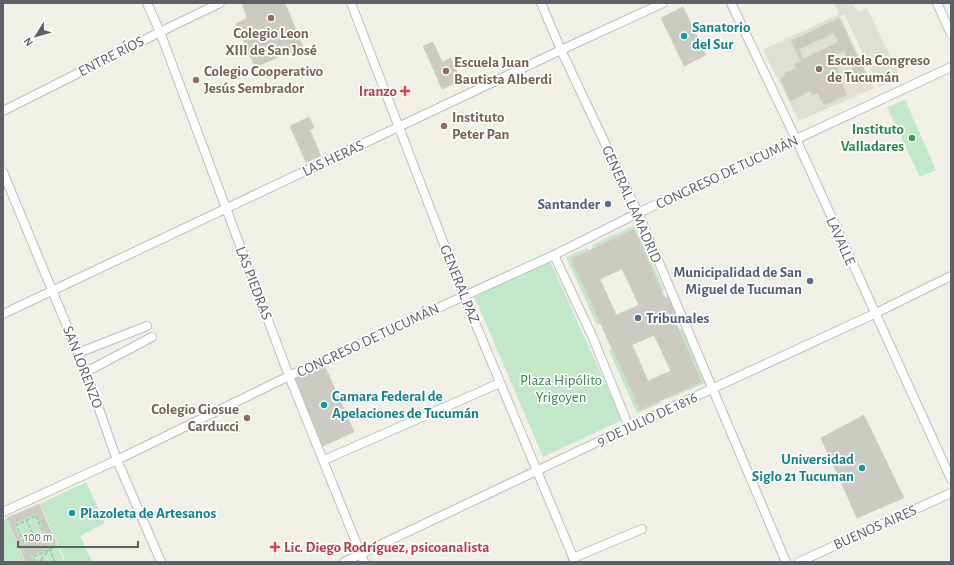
<svg xmlns="http://www.w3.org/2000/svg" width="954" height="565" viewBox="0 0 954 565" font-family="'Alegreya Sans',sans-serif">
<style>
.education{fill:#e0dfd4}
.green{fill:#c2e7c9}
.building{fill:#cbcac3;stroke:#d5d3c4;fill-rule:evenodd}
.lines{fill:none;stroke-linecap:round;stroke-linejoin:round}
.minor-casing{stroke:#bdbec4;stroke-width:10}
.path{stroke:#9bc8b1;stroke-width:1.5;stroke-dasharray:4 2;stroke-linecap:butt}
.minor{stroke:#fff;stroke-width:8}
.education-dot{fill:#8d6e63;stroke:#fff;stroke-width:1.5}
.culture-dot{fill:#0f9aa8;stroke:#fff;stroke-width:1.5}
.health-dot{fill:#e0444e;stroke:#fff;stroke-width:1.5}
.leisure-dot{fill:#2e9e5b;stroke:#fff;stroke-width:1.5}
.service-dot{fill:#5c6f8a;stroke:#fff;stroke-width:1.5}
.labels{text-anchor:middle;stroke-width:3.5;stroke-linejoin:round;paint-order:stroke}
.culture-label{font-size:15px;font-weight:bold;fill:#0d838f;stroke:#fff;text-anchor:start}
.education-label{font-size:15px;font-weight:bold;fill:#785e54;stroke:#fff;text-anchor:start}
.street-label{font-size:15px;fill:#5d6066;stroke:#fff}
.health-label{font-size:15px;font-weight:bold;fill:#be3a42;stroke:#fff;text-anchor:end}
.leisure-label{font-size:15px;font-weight:bold;fill:#27864d;stroke:#fff;text-anchor:end}
.service-label{font-size:15px;font-weight:bold;fill:#4e5e75;stroke:#fff;text-anchor:end}
.park-label{font-size:15px;fill:#348648;stroke:#fff}
</style>
<rect width="100%" height="100%" fill="#f0f0e6"/>
<path class="education" d="M834,3H853L858,12L867,8L900,77L879,87L844,14L840,16L874,88L799,121L763,50L839,14Z"/>
<g class="green">
<path d="M905,100L936,170L920,177L887,107Z"/>
<path d="M635,225L664,290L662,291L634,229L593,248L592,245Z"/>
<path d="M587,248L589,251L571,259L601,323L597,325L566,257Z"/>
<path d="M550,261L622,420L543,457L473,293Z"/>
<path d="M682,329L705,383L669,399L668,398L702,382L679,330Z"/>
<path d="M613,350L640,410L660,401L661,403L637,413L609,351Z"/>
<path d="M86,482L105,523L80,536L92,562H66L40,504Z"/>
<path d="M36,514L46,535L23,544L14,524Z"/>
<path d="M7,519L25,562H3V521Z"/>
<path d="M57,545L65,562H34L31,556Z"/>
</g>
<g class="building">
<path d="M242,3H285L303,47L255,67L236,24L247,18Z"/>
<path d="M683,7L706,55L684,66L661,18Z"/>
<path d="M839,18L866,74L854,80L850,71L853,70L844,51L832,57L843,80L841,81L847,95L824,105L818,93L812,95L810,91L790,101L780,78L786,75L785,73L796,68L794,64L801,61L791,41ZM834,33L838,42L803,59L799,49Z"/>
<path d="M433,42L442,62L451,58L461,81L442,89L423,46Z"/>
<path d="M309,117L314,128L310,130L321,156L306,162L290,126Z"/>
<path d="M634,229L665,298L668,297L680,322L676,323L702,382L640,410L571,259ZM622,269L639,305L616,315L600,279ZM654,335L671,371L648,381L632,345Z"/>
<path d="M324,364L354,432L323,446L293,378Z"/>
<path d="M864,415L904,498L857,518L821,438Z"/>
<path d="M39,504L57,545L31,556L34,562H26L7,518ZM36,514L46,535L23,544L14,524Z"/>
</g>
<g class="lines">
<defs>
<g id="minor">
<path d="M147,3L160,32L289,376L364,562"/>
<path d="M351,3L464,296L575,562"/>
<path d="M541,3L561,50L638,213L786,562"/>
<path d="M731,3L796,139L951,479"/>
<path d="M937,3L951,34"/>
<path d="M3,111L160,32L220,3"/>
<path d="M3,172L86,372L117,460L161,562"/>
<path d="M554,255L593,338L629,427"/>
<path d="M3,314L561,50L663,3"/>
<path d="M78,353L147,326"/>
<path d="M86,372L152,337"/>
<path d="M324,460L500,383"/>
<path d="M3,512L117,460L289,376L554,255L638,213L951,67"/>
<path d="M573,558L642,529"/>
<path d="M344,562L629,427L874,314L951,276"/>
<path d="M799,562L951,493"/>
</g>
</defs>
<use href="#minor" class="minor-casing"/>
<g class="path">
<path d="M36,516L44,534L24,543L16,525Z"/>
<path d="M26,519L35,539"/>
<path d="M3,541V545"/>
<path d="M49,548L55,562"/>
<path d="M41,560L48,551"/>
<path d="M35,562L33,557L56,547"/>
<path d="M39,562L41,560V562"/>
</g>
<use href="#minor" class="minor"/>
</g>
<g class="education-dot">
<circle cx="271" cy="18" r="4"/>
<circle cx="819" cy="69" r="4"/>
<circle cx="446" cy="71" r="4"/>
<circle cx="196" cy="80" r="4"/>
<circle cx="444" cy="126" r="4"/>
<circle cx="247" cy="418" r="4"/>
</g>
<g class="culture-dot">
<circle cx="684" cy="36" r="4"/>
<circle cx="324" cy="405" r="4"/>
<circle cx="862" cy="468" r="4"/>
<circle cx="72" cy="513" r="4"/>
</g>
<g class="health-dot">
<path d="M403 85h4v4h4v4h-4v4h-4v-4h-4v-4h4z"/>
<path d="M273 541h4v4h4v4h-4v4h-4v-4h-4v-4h4z"/>
</g>
<circle class="leisure-dot" cx="912" cy="138" r="4"/>
<g class="service-dot">
<circle cx="608" cy="204" r="4"/>
<circle cx="810" cy="281" r="4"/>
<circle cx="638" cy="318" r="4"/>
</g>
<g class="labels">
<g class="culture-label">
<text x="692" y="32">Sanatorio<tspan x="692" dy="17">del Sur</tspan></text>
<text x="332" y="401">Camara Federal de<tspan x="332" dy="17">Apelaciones de Tucumán</tspan></text>
<text x="854" y="464" text-anchor="end">Universidad<tspan x="854" dy="17">Siglo 21 Tucuman</tspan></text>
<text x="80" y="518">Plazoleta de Artesanos</text>
</g>
<g class="education-label">
<text x="271" y="38" text-anchor="middle">Colegio Leon<tspan x="271" dy="17">XIII de San José</tspan></text>
<text x="827" y="65">Escuela Congreso<tspan x="827" dy="17">de Tucumán</tspan></text>
<text x="454" y="67">Escuela Juan<tspan x="454" dy="17">Bautista Alberdi</tspan></text>
<text x="204" y="76">Colegio Cooperativo<tspan x="204" dy="17">Jesús Sembrador</tspan></text>
<text x="452" y="122">Instituto<tspan x="452" dy="17">Peter Pan</tspan></text>
<text x="239" y="414" text-anchor="end">Colegio Giosue<tspan x="239" dy="17">Carducci</tspan></text>
</g>
<g class="street-label">
<text transform="translate(111 56) rotate(-27)" y="5">ENTRE RÍOS</text>
<text transform="translate(333 158) rotate(-25)" y="5">LAS HERAS</text>
<text transform="translate(727 172) rotate(-25)" y="5">CONGRESO DE TUCUMÁN</text>
<text transform="translate(632 204) rotate(66)" y="5">GENERAL LAMADRID</text>
<text transform="translate(841 241) rotate(66)" y="5">LAVALLE</text>
<text transform="translate(254 283) rotate(69)" y="5">LAS PIEDRAS</text>
<text transform="translate(460 284) rotate(68)" y="5">GENERAL PAZ</text>
<text transform="translate(368 340) rotate(-25)" y="5">CONGRESO DE TUCUMÁN</text>
<text transform="translate(83 367) rotate(69)" y="5">SAN LORENZO</text>
<text transform="translate(647 419) rotate(-25)" y="5">9 DE JULIO DE 1816</text>
<text transform="translate(875 527) rotate(-24)" y="5">BUENOS AIRES</text>
</g>
<g class="health-label">
<text x="397" y="96">Iranzo</text>
<text x="284" y="552" text-anchor="start">Lic. Diego Rodríguez, psicoanalista</text>
</g>
<g class="leisure-label">
<text x="904" y="134">Instituto<tspan x="904" dy="17">Valladares</tspan></text>
</g>
<g class="service-label">
<text x="600" y="209">Santander</text>
<text x="802" y="277">Municipalidad de San<tspan x="802" dy="17">Miguel de Tucuman</tspan></text>
<text x="646" y="323" text-anchor="start">Tribunales</text>
</g>
<g class="park-label">
<text x="561" y="385">Plaza Hipólito<tspan x="561" dy="17">Yrigoyen</tspan></text>
</g>
</g>
<rect width="954" height="565" fill="none" stroke="#5d6066" stroke-width="8"/>
<g transform="translate(36 36) rotate(233)" stroke="#ffffff" stroke-width="3" paint-order="stroke">
<path d="M0-3L7 15L0 10L-7 15Z" fill="#5d6066"/>
<text y="-6" font-size="11" font-weight="bold" text-anchor="middle" fill="#5d6066">N</text>
</g>
<path d="M18 541v6h120v-6" fill="none" stroke="#5d6066" stroke-width="2"/>
<text x="24" y="541" font-size="12" fill="#5d6066" stroke="#ffffff" stroke-width="3" paint-order="stroke">100 m</text>
</svg>
